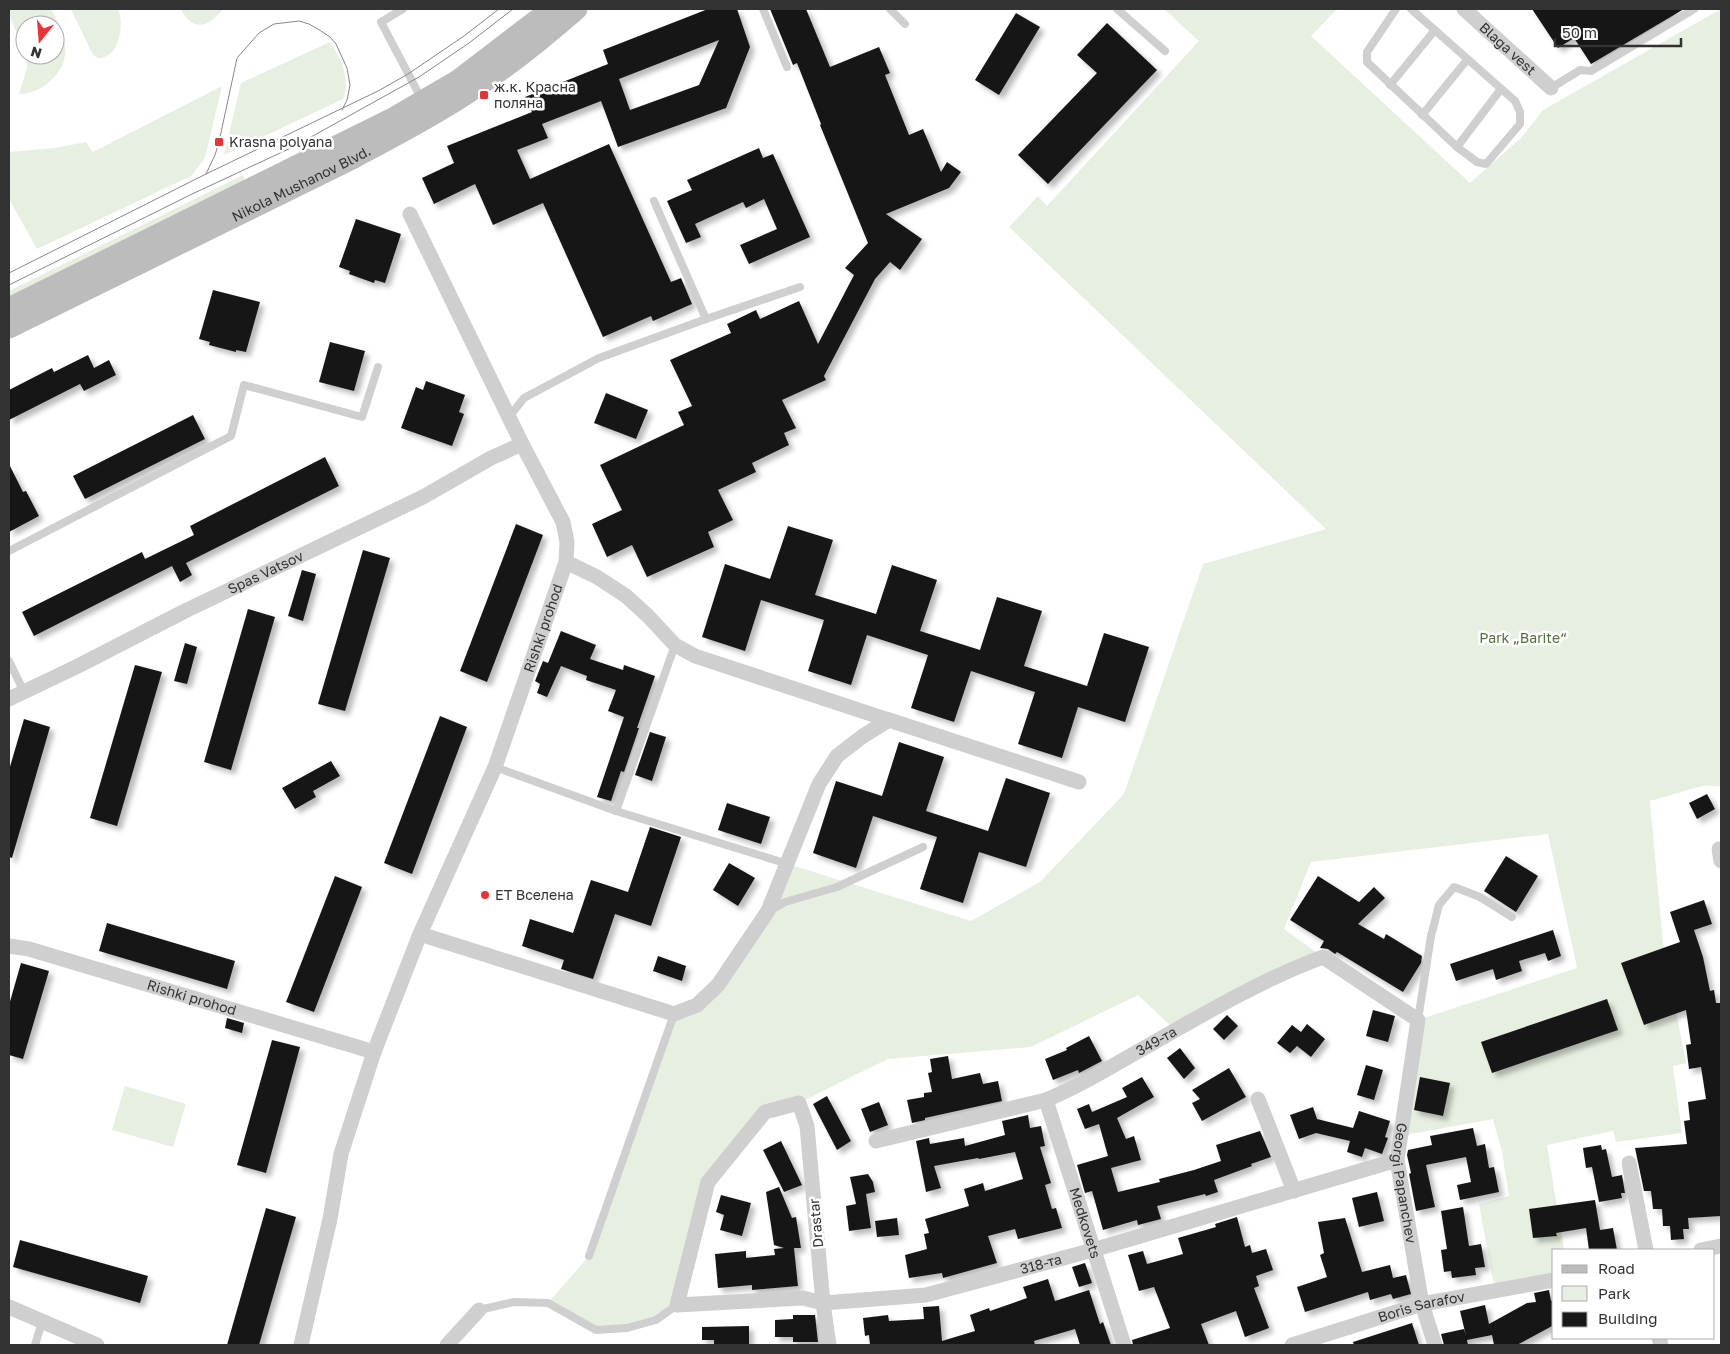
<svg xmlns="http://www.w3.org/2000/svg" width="1730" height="1354" viewBox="0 0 1730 1354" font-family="'Golos Text',sans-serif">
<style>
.green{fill:#e7efe0}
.building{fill:#191919;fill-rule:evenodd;filter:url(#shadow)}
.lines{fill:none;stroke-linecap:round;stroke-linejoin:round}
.lane{stroke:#cfcfcf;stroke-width:8}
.street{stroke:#cfcfcf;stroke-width:15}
.secondary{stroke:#bcbcbc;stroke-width:21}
.tram{stroke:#878787;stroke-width:1}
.poi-dot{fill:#ed3032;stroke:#fff;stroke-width:2}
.labels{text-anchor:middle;stroke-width:5;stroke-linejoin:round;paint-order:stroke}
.street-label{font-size:14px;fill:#323232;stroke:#fff}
.poi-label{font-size:14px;fill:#323232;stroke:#fff;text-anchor:start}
.park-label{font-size:14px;fill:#52713c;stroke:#fff}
</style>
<defs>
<filter id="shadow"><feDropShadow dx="4.5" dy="4.5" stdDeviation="2.5" flood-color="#0004"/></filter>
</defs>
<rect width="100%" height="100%" fill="#fff"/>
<g class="green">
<path d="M9,9H51C66,35 75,61 48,83C41,89 30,94 19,94L27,68L26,55H55V25H25V52L9,15Z"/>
<path d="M71,9H118C125,24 119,59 98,58L93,55Z"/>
<path d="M181,9H223C209,27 193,33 181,9Z"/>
<path d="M1164,9H1337L1311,36L1470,183L1521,138L1543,110L1721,9V786H1702L1650,801L1663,944L1686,1063L1673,1066L1682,1133L1616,1142L1613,1131L1547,1145L1564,1250H1554V1280L1495,1291L1479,1204L1509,1196L1502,1152L1493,1119L1400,1136L1418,1020L1577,968L1548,834L1311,862L1284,929L1323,957L1175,1030L1138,995L1031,1047L888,1059L799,1103L765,1112L708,1182L677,1305L656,1320L596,1330L548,1303L589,1256L674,1014L718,985L788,864L971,921L1040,882L1124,794L1203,564L1326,529L1009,227L1038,196L1047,206L1199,41Z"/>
<path d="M330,42C341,58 351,80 343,99L224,155L241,83Z"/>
<path d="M222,86L205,158L191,176L37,249L9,199V152L55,148L86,142L93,152Z"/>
<path d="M243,175L246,183L9,301V291Z"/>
<path d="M125,1086L186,1104L173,1147L112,1130Z"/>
</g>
<g class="building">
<path d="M708,9H737L750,47L726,108L618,147L601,101L542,124L548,138L517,150L530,179L609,144L671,282L681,278L692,304L653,321L651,316L603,337L543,203L493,225L475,184L434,204L422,178L454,163L447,146L532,112L525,97L608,64L603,50ZM719,40L699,85L630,110L619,79Z"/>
<path d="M770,9H806L830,67L879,47L890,73L885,75L909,135L923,129L941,172L947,162L961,172L949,188L886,214L922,239L900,270L890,262L875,279L824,376L826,380L782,400L796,428L784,433L789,445L752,463L756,472L718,490L733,520L708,532L714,547L647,577L632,545L607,557L592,524L622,510L600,465L684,425L678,412L692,406L670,360L731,333L727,324L756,310L760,319L799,301L818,344L854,275L845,268L868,243L820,125L821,124L797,63L793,65Z"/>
<path d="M1532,9H1684L1591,64L1574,38L1558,48Z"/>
<path d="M1016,13L1040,27L999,95L975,80Z"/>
<path d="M1107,23L1157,70L1048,184L1018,155L1097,73L1077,55Z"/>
<path d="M759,148L763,158L773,154L810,237L749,264L740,245L777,229L764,199L746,208L743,202L695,224L701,237L686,243L667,201L692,190L687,180Z"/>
<path d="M356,219L401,234L385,283L375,280L374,283L349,274L350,271L339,267Z"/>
<path d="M213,290L260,302L246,352L236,350V352L209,345L210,342L199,339Z"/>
<path d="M330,342L365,351L354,391L319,382Z"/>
<path d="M88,355L94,368L109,360L116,375L84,391L80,384L9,420V390L52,368L54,372Z"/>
<path d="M426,381L465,395L459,412L464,414L452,446L401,428L416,387L423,390Z"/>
<path d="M606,393L648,410L636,439L594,423Z"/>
<path d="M193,415L205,439L85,499L73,476Z"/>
<path d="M325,457L339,486L186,563L192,575L180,582L172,566L34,636L22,612L142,552L145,559L194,535L190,526Z"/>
<path d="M9,464L23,492L26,491L39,516L9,532Z"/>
<path d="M516,524L543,535L487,682L460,671Z"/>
<path d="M788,526L833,540L815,595L876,614L892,565L937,580L920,631L980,650L997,597L1042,611L1024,666L1087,686L1104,633L1149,647L1125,722L1078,707L1062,758L1018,744L1035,692L971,671L954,722L911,708L928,655L867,635L851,685L808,671L824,620L761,600L745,651L702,637L725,564L770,579Z"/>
<path d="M363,550L390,558L345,711L318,704Z"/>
<path d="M302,570L316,574L303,621L288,616Z"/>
<path d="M248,609L275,617L231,770L204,762Z"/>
<path d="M561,631L596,645L590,659L623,670L624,665L655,676L637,728H639L624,772L621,771L611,801L597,797L624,717L608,711L616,690L586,680L587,676L561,666L547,697L537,693L540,684L535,681L543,661L548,663Z"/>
<path d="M185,643L197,647L187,684L174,681Z"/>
<path d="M135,665L162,672L117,826L90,818Z"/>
<path d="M440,716L467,727L412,874L384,863Z"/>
<path d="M24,719L50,727L12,858L9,857V770Z"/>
<path d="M650,732L666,737L652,781L635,775Z"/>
<path d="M899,742L944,757L926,811L988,831L1006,778L1050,793L1026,867L979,852L963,903L920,889L937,837L873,816L856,868L813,853L836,781L882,796Z"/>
<path d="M331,761L340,776L313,791L316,797L295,809L282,788Z"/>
<path d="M1707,794L1715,809L1697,819L1689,803Z"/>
<path d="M727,803L770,817L761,844L718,830Z"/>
<path d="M650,827L681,837L651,926L615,914L593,979L561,969L564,960L522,946L530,919L573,933L591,880L628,892Z"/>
<path d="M1506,856L1538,876L1516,912L1484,891Z"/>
<path d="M729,863L755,878L738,906L713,890Z"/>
<path d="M335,876L362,887L314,1012L286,1002Z"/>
<path d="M1318,876L1359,902L1374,887L1385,898L1358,924L1384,939L1386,934L1422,956L1421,963L1403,992L1337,952L1335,954L1328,949L1320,948L1324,941L1290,920Z"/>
<path d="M1704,900L1712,924L1694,930L1703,957L1710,991L1714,990L1716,1003H1721V1216L1688,1218L1689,1229H1683L1684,1239L1671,1240L1670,1226H1663L1662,1209H1653L1651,1191H1644L1635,1148L1687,1144L1684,1121L1690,1120L1688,1102L1706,1099L1701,1067L1689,1069L1686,1045L1691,1044L1686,1010L1644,1025L1621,963L1680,942L1670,912Z"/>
<path d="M107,923L235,961L227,989L99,951Z"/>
<path d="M1553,930L1561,956L1548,961L1545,953L1519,961L1522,971L1496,980L1493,969L1456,981L1450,964Z"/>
<path d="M658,956L686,966L682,981L653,971Z"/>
<path d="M21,963L49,971L23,1059L9,1055V1005Z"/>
<path d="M1607,999L1618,1030L1492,1073L1481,1042Z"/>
<path d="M1373,1010L1395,1016L1388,1042L1366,1036Z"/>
<path d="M1227,1015L1238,1026L1224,1040L1213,1029Z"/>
<path d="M227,1018L244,1023L242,1033L225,1028Z"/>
<path d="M1307,1024L1325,1039L1311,1057L1297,1046L1290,1053L1277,1043L1292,1025L1301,1032Z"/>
<path d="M1089,1036L1102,1061L1079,1073L1078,1070L1053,1080L1045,1059L1067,1050L1066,1048Z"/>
<path d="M272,1040L300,1047L266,1173L237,1165Z"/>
<path d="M1180,1048L1195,1068L1184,1079L1167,1058Z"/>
<path d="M948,1056L952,1079L980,1073L983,1084L998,1081L1002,1101L925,1118V1120L912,1123L907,1100L924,1097V1093L932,1092L928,1073L932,1072L930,1059Z"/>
<path d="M1366,1065L1383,1070L1374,1100L1357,1095Z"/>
<path d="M1229,1068L1246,1097L1202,1121L1192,1103L1200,1099L1192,1090Z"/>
<path d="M1142,1077L1154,1097L1117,1118L1126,1139L1134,1136L1141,1160L1111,1168L1118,1192L1160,1182L1159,1179L1194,1170L1221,1161L1216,1145L1260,1131L1271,1157L1251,1164L1252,1166L1214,1180L1218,1192L1206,1196L1205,1194L1157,1206L1161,1219L1138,1225L1137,1220L1103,1230L1092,1191L1085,1193L1077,1165L1108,1156L1099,1124L1085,1129L1077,1109L1089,1104L1092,1112L1127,1097L1122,1088Z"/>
<path d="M1420,1077L1450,1083L1443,1116L1414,1110Z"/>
<path d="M827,1096L851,1141L837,1150L813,1104Z"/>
<path d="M879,1102L888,1125L870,1132L861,1109Z"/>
<path d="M1313,1107L1317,1119L1353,1128L1359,1111L1390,1121L1385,1137L1388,1138L1382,1154L1365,1148L1362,1157L1347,1152L1350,1141L1316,1133L1299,1139L1290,1115Z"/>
<path d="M1028,1115L1030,1128L1041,1126L1045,1146L1040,1147L1051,1183L1045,1185L1052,1209L1056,1208L1062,1228L1018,1239L1015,1229L988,1236L997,1263L943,1278L942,1273L909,1278L905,1255L927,1249L924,1234L929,1233L925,1219L969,1206L964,1189L983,1183L985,1191L1023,1179L1015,1152L979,1159L978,1158L934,1166L941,1188L926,1192L916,1141L929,1138L930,1144L964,1138L965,1146L1005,1135L1002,1121Z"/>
<path d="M1473,1128L1477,1146L1485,1144L1489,1168L1494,1167L1499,1192L1460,1200L1457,1185L1471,1182L1466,1157L1426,1165L1435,1207L1416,1211L1409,1174L1411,1173L1407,1155L1408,1150L1432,1145L1430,1136Z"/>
<path d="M781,1141L802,1185L784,1192L763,1150Z"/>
<path d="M1601,1145L1602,1150L1606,1149L1612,1177L1622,1175L1625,1193H1621L1622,1198L1599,1202L1592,1167L1586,1168L1583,1148Z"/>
<path d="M868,1174L873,1182L875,1192L866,1194L871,1228L849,1231L846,1206L856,1204L850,1177Z"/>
<path d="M779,1187L792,1218L796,1217L801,1248H794L798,1286L752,1290V1285L718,1288L715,1254L746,1251V1258L775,1255L774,1249L784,1248L774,1245L766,1192Z"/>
<path d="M1377,1192L1384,1221L1359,1227L1352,1198Z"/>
<path d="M721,1195L751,1203L742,1236L720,1230L724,1215L716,1212Z"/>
<path d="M1595,1200L1600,1230L1613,1228L1617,1250H1589L1586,1228L1556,1233L1557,1236L1533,1238L1529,1209Z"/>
<path d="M1463,1207L1469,1246L1481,1244L1485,1267L1475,1268L1476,1275L1452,1278L1451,1271L1444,1272L1441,1250L1447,1249L1441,1211Z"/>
<path d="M266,1208L296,1217L259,1345H227Z"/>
<path d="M1237,1217L1245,1247L1250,1245L1252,1253L1266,1249L1273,1270L1256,1276L1259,1286L1254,1288L1269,1328L1245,1337L1236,1311L1201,1324L1209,1345H1133L1132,1340L1170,1328L1154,1287L1139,1291L1128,1255L1143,1251L1147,1264L1183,1254L1178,1238L1216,1227L1215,1224Z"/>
<path d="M897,1218L899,1235L877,1237L875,1221Z"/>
<path d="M1345,1218L1362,1272L1390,1265L1393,1278L1406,1275L1411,1294L1393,1299L1391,1294L1370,1300L1368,1292L1305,1312L1297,1287L1327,1277L1320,1255L1324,1253L1318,1222Z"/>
<path d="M20,1240L148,1276L140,1303L13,1267Z"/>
<path d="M1085,1263L1092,1283L1079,1287L1072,1267Z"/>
<path d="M1048,1279L1055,1301L1089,1290L1100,1324L1103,1322L1111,1345H1080L1075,1329L1034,1341L1035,1345H870L869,1335L865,1336L863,1318L888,1315L889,1321L924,1319L923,1307L939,1306L942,1341L975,1331L970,1315L989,1308L990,1311L1027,1298L1023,1287Z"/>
<path d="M1549,1290L1551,1301L1554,1300V1325L1517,1345H1494L1492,1335L1467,1340L1468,1345H1444L1441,1334L1464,1329L1466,1336L1460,1311L1485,1305L1489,1324L1527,1303L1536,1302L1534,1293Z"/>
<path d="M793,1315H815L818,1342H793V1337H775V1320L793,1319Z"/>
<path d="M1412,1323L1419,1345H1354L1353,1342Z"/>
<path d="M749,1326V1345H714V1340H702V1327Z"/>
</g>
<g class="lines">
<g class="lane">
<path d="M403,9L381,22L422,100"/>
<path d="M763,9L787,67"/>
<path d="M890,9L905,24"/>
<path d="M1117,9L1165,51"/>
<path d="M1396,9L1367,52V62L1457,147L1477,162L1486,164L1520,124V112L1515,101L1411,9"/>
<path d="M1390,85L1435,30"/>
<path d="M1551,88L1580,70L1591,71L1694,9"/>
<path d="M1422,115L1467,60"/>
<path d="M1457,147L1501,89"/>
<path d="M654,201L706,319"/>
<path d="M509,417L524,398L599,358L706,319L800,287"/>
<path d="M9,551L231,436L244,385L362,417L378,367"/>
<path d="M9,661L24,692"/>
<path d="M495,767L616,811L788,864"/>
<path d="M616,811L675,645"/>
<path d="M771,910L785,902L837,887L923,847"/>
<path d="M1418,1020L1431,936L1439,905L1454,887L1480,897L1512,917"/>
<path d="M589,1256L674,1014"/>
<path d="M479,1310L514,1302L548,1303L596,1330L627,1328L656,1320L677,1305"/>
<path d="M35,1345L42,1322"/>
</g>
<g class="street">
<path id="s1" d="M1464,9L1551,88"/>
<path d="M566,562L597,577L626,596L648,616L675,645L695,656L889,720"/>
<path id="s2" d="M9,699L78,666L185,611L423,497L491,458L522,444"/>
<path d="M1719,849L1721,861"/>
<path d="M420,934L674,1014L697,1005L718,985L768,911L819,784L837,756L863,736L889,720L1079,782"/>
<path id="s3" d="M9,946L29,949L374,1052"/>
<path d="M1258,1099L1294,1191"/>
<path id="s4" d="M1046,1100L1124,1345"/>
<path id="s5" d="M876,1141L1046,1100C1078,1087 1107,1069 1137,1052C1197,1018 1258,981 1323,957L1418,1020L1397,1160L1422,1304L1435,1345"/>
<path d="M1629,1163L1646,1250"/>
<path d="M1701,1250L1721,1246"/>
<path d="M9,1307L97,1345"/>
<path d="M1659,1338L1661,1345"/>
<path id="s6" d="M301,1345L330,1219L341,1154L374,1052L420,934L495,767L566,562L567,542L563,522L522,444L410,214"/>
<path d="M447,1345L479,1310"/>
<path id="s7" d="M829,1345L823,1303L807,1126L799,1103L765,1112L708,1182L677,1305L803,1298L823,1303L926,1295L1093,1250L1397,1160"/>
<path id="s8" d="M1292,1345L1422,1304L1554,1280"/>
</g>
<g class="secondary">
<path d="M9,308L391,119L458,80L551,9"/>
<path id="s9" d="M9,328L354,158C395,136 439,113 477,87C512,64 545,37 577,9"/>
</g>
<g class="tram">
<path d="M206,174L215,155L219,142L237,58L259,33L274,24L299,21L309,24L321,31L330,37L336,44L347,68L350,85L347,100L342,110"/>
<path d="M9,273L206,174L378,91L408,74L464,36L499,9"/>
<path d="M9,285L190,195L293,147L419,77L469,43L513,9"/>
</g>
</g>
<g class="poi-dot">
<rect x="479" y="90" width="10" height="10" rx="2.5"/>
<rect x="214" y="137" width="10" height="10" rx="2.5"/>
<circle cx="485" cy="895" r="5"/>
</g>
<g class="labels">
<g class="street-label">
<text dy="5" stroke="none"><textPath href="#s1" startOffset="59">Blaga vest</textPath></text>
<text dy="5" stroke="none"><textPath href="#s9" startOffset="326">Nikola Mushanov Blvd.</textPath></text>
<text dy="5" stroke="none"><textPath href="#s2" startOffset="286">Spas Vatsov</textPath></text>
<text dy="5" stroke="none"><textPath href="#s6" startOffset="759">Rishki prohod</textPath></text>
<text dy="5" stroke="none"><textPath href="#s3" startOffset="190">Rishki prohod</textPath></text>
<text dy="5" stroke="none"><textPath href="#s5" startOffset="300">349-та</textPath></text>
<text dy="5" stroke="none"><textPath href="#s5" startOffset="766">Georgi Papanchev</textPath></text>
<text transform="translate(816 1223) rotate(-95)" y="5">Drastar</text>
<text dy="5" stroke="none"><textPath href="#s4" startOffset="129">Medkovets</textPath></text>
<text dy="5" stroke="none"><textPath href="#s7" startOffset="866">318-та</textPath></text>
<text dy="5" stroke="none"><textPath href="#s8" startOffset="135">Boris Sarafov</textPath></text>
</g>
<g class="poi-label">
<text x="494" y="92">ж.к. Красна<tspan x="494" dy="16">поляна</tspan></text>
<text x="229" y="147">Krasna polyana</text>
<text x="495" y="900">ЕТ Вселена</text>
</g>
<g class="park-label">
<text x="1523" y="643">Park „Barite“</text>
</g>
</g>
<rect width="1730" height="1354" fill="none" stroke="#323232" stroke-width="20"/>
<rect x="1552" y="1249" width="162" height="90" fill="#ffffff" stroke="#adadad"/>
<rect x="1562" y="1265" width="25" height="8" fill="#bcbcbc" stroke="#adadad"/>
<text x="1598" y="1274" font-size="15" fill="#323232">Road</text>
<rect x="1562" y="1286" width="25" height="15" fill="#e7efe0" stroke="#adadad"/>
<text x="1598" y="1299" font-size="15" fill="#323232">Park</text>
<rect x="1562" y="1312" width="25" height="15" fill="#191919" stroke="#adadad"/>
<text x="1598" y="1324" font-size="15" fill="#323232">Building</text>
<g transform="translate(40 40) rotate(197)"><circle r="24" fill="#ffffff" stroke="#adadad"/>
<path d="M0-4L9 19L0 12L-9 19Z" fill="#ed3032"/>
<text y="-8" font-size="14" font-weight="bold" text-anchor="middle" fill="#323232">N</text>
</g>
<path d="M1555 38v8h126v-8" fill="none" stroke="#323232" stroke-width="2.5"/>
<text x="1562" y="38" font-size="15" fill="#323232" stroke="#ffffff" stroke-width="4" paint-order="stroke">50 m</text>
</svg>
